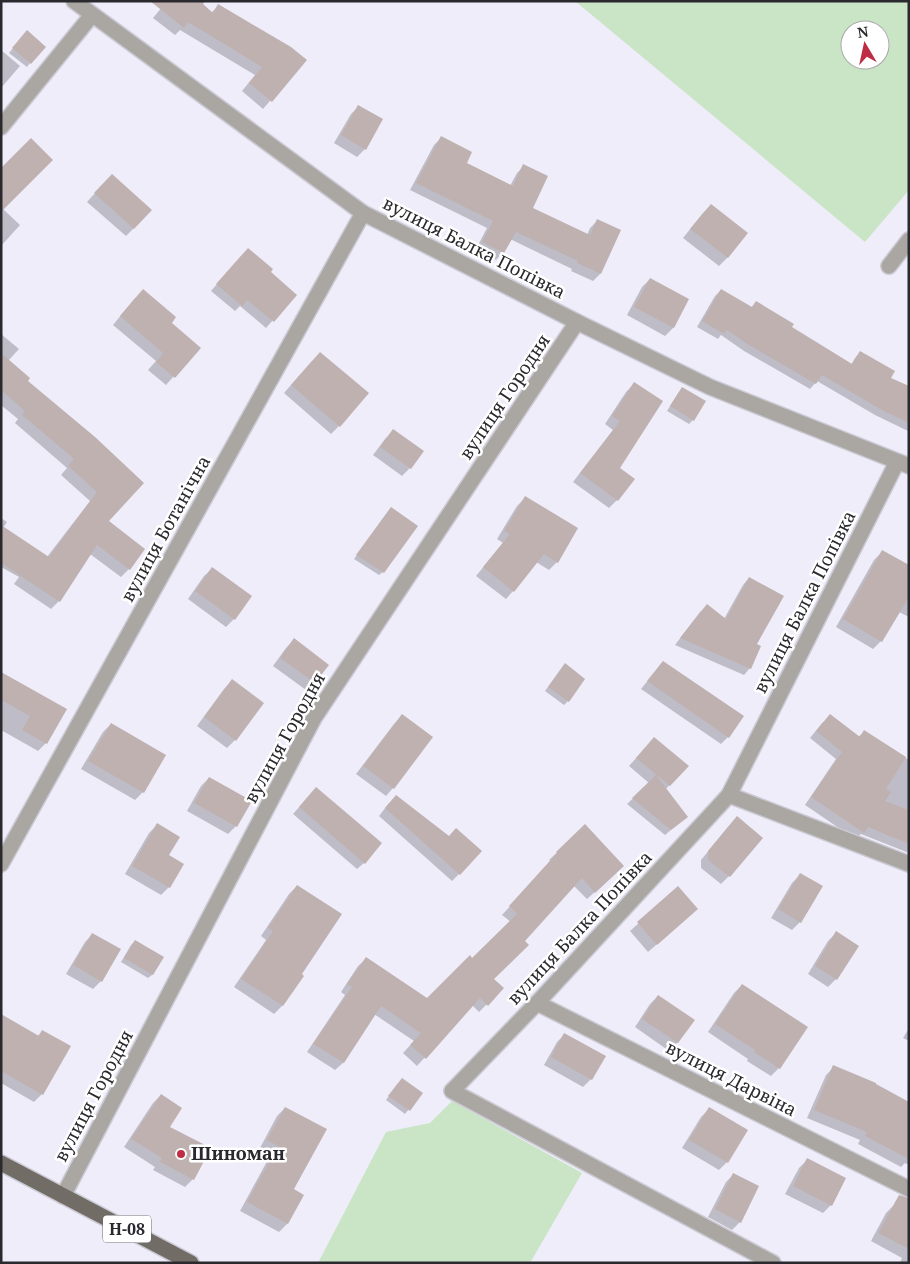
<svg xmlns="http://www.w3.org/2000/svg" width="910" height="1264" viewBox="0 0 910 1264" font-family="'Noto Serif',serif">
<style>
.green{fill:#c9e5c5;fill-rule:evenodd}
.shadow{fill:#0003}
.building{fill:#beb1b0}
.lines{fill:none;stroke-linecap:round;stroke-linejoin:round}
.street-casing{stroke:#cbcad4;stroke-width:18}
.primary-casing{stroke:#cbcad4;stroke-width:18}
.street{stroke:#aaa7a3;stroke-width:15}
.primary{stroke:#716c65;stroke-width:15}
.poi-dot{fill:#be2d43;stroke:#fff;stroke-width:2}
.labels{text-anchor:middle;stroke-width:5;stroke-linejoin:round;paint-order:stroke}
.shield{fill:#fff;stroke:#6a696d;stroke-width:1}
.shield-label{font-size:16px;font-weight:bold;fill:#2a292e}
.street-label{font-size:18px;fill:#2a292e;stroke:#fff}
.poi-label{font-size:18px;font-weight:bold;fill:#2a292e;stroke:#fff;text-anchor:start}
</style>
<rect width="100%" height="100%" fill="#eeedf9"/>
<g class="green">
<path d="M575,1H909V190L865,242ZM850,30H880V60H850Z"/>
<path d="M452,1101L582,1173L530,1263H318L386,1132L430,1123Z"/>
</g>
<g class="shadow">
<path d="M167,1L211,13L219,5L305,60L263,109L242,91L255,75L180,30L175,35L153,18Z"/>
<path d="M23,36L30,63L27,67L9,53Z"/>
<path d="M1,50L20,66L1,88Z"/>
<path d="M359,106L365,149L357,157L334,143L351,114Z"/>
<path d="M441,138L465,163L510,186L517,173L524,166L531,209L587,235L590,228L597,221L600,274L593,281L571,271L572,269L510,239L503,252L496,260L476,249L487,228L410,190L434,145Z"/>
<path d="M1,172L3,209L20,225L1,246Z"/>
<path d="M104,183L134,228L126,236L87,202Z"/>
<path d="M711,205L746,233L727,258L719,266L683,238L703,213Z"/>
<path d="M241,256L269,273L295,295L266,328L240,306L235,311L211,291Z"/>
<path d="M650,279L688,300L673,328L665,336L627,315L642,287Z"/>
<path d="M721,290L751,308L756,302L791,328L851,365L855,358L860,352L889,379L909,387V430L908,431L875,415L817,381L810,389L744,351L721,335L718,339L697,327L715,296Z"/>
<path d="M135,298L170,323L199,348L166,385L148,370L156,361L113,325Z"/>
<path d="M1,334L19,349L8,361L26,381L94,438L107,522L129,569L121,577L90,554L59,601L51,609L14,584L19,577L1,567V518L7,522L3,528L47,557L90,501L61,475L67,468L15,423L18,419L1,405Z"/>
<path d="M312,361L339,426L331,434L284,393Z"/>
<path d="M634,384L619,468L633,479L617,500L609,508L573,482L613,430L605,424L626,392Z"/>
<path d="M679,392L693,420L689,424L667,411Z"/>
<path d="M393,431L410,468L402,476L373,455L385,439Z"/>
<path d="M525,498L557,562L549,570L536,562L513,591L506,599L476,576L503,543L497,539L517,506Z"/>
<path d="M388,512L383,572L379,575L354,559Z"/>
<path d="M882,552L909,567V617L899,612L881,641L873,649L836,627L874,560Z"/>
<path d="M212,569L250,597L234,619L226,627L188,599L204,576Z"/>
<path d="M749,578L750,668L744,675L675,645L700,612L707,606L724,619L743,585Z"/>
<path d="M294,640L327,665L314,683L306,690L273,666L286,648Z"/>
<path d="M663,662L742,716L728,737L721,744L641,689Z"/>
<path d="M562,668L568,701L564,705L545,691Z"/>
<path d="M1,676L65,710L46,743L38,751L1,730Z"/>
<path d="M232,681L235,740L227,748L197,726L224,689Z"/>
<path d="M402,716L393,788L386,796L356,774L394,724Z"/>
<path d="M823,722L858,737L864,732L909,760V853L861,834L855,839L805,805L836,759L810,738Z"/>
<path d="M111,724L143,792L135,800L81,769L103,732Z"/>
<path d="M646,747L687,766L665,790L686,817L665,835L627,804L649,783L629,766Z"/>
<path d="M209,778L236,826L228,834L187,811L201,786Z"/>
<path d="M310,795L364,863L357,869L293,814Z"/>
<path d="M389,803L449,837L459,874L452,881L379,816Z"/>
<path d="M157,825L167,856L169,887L161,895L125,874L149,833Z"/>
<path d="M585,826L615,874L587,899L573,885L523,941L493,979L503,988L479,1012L472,1005L417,1066L403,1053L414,1041L374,1014L343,1063L335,1070L307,1052L345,995L341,992L358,966L366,959L428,1000L472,959L511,922L502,915L551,861L549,860Z"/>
<path d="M729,826V876L721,884L701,868V860Z"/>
<path d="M800,875V922L792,930L771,918L792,883Z"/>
<path d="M297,886L302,976L282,1006L274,1014L234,987L266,940L261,936L289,894Z"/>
<path d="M678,888L688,917L648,952L630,931Z"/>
<path d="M836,933V979L828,987L808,974L828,941Z"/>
<path d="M93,934L101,981L93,989L66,974L85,942Z"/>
<path d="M135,941L163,957L152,975L148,978L121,962L131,945Z"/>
<path d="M742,985L779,1068L771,1076L747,1061L748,1059L708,1032L734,993Z"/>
<path d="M658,996L693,1020L677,1043L669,1051L635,1027L650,1004Z"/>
<path d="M1,1016L37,1037L42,1031V1094L34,1102L1,1083Z"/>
<path d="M909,1028V1041L903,1038Z"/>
<path d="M565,1034L591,1079L583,1087L544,1065L557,1042Z"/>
<path d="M834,1067L909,1104V1165L905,1163L901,1167L858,1144L860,1140L807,1118L826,1075Z"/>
<path d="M398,1083L421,1094L405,1114L386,1100Z"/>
<path d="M161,1095L168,1127L193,1179L185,1187L153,1170L155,1167L124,1147L153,1103Z"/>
<path d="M285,1108L292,1190L303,1195L287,1224L279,1232L240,1211L271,1154L260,1148L277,1116Z"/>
<path d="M709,1109L727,1162L719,1170L682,1148L701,1117Z"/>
<path d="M807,1160L831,1205L823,1213L785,1194L799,1168Z"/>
<path d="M734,1174L740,1222L732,1230L708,1217L726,1182Z"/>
<path d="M894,1205L909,1213V1263H900L902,1258L871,1241L886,1213Z"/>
</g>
<g class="building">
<path d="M150,1H205L203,4L213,13L218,4L291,47L307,60L272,102L249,83L262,67L188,22L184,28Z"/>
<path d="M27,30L46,47L31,64L12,48Z"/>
<path d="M358,105L383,119L366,150L341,135Z"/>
<path d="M441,136L472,152L467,163L513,186L523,164L548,176L533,208L590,235L597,219L621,230L601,274L577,263L578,261L516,232L504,253L482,242L493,221L416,183Z"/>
<path d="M31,138L53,160L1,212V168Z"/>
<path d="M112,174L152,210L134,229L94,193Z"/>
<path d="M711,204L748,233L728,258L690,229Z"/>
<path d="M248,248L273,269L271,272L297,295L274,322L247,300L242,306L216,284Z"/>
<path d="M650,278L689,299L674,328L634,307Z"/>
<path d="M143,289L176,317L172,323L201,348L175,378L156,362L163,353L120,316Z"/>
<path d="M721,289L752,307L756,301L794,324L792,327L852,364L860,351L895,371L891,378L909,386V423L882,410L822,375L816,384L749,345L727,330L724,334L702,321Z"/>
<path d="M320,352L369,393L340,427L291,385Z"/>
<path d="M1,353L30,378L28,381L95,437L144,483L109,521L145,549L130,570L97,545L60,602L1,563V525L49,557L97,492L68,466L74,459L22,415L25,411L1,390Z"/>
<path d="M634,382L663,401L620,468L635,479L618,501L580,473L620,421L612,416Z"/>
<path d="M682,387L706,401L694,421L670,406Z"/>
<path d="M393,429L424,451L411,469L380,447Z"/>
<path d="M525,496L578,528L558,563L544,554L514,592L483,567L510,534L504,531Z"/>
<path d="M391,507L418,526L384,573L356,555Z"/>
<path d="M882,550L909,565V597L882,642L843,619Z"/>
<path d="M212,567L252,596L235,620L195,591Z"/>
<path d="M749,577L784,596L757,644L761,646L751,669L680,638L707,604L726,619Z"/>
<path d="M294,638L329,665L315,683L280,658Z"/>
<path d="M663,661L744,716L729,738L647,681Z"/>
<path d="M565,663L585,679L569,702L548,687Z"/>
<path d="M1,672L67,709L47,744L22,730L30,716L1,700Z"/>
<path d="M232,679L264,703L236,741L204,717Z"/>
<path d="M402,714L433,737L394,789L363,766Z"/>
<path d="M830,714L860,737L864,730L906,757L886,789L891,792L885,801L909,810V844L868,827L864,833L811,797L842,752L816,731Z"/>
<path d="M111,723L166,755L144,793L88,761Z"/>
<path d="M654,737L689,766L670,786L636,758Z"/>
<path d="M656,775L688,817L671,830L632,798Z"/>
<path d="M209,777L252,801L237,827L194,803Z"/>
<path d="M316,787L382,843L365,864L299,807Z"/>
<path d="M396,795L449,836L456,828L482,851L460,875L385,808Z"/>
<path d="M737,816L763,838L730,877L708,860V851Z"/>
<path d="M157,823L180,837L169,855L184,864L170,888L132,866Z"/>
<path d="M585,824L624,866L595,893L582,878L525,941L529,945L494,979L504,988L488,1006L480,998L426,1059L410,1045L421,1033L381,1006L344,1063L313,1044L352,987L347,984L366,957L427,998L470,955L472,958L517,914L509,906L557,853L556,852Z"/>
<path d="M800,873L823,886L801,923L778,909Z"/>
<path d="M297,885L342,914L302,974L304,976L283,1006L241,979L273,931L268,928Z"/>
<path d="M678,886L698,909L657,945L637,922Z"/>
<path d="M836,931L859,946L837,980L815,966Z"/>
<path d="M92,933L121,949L102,982L73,965Z"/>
<path d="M135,940L164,957L153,975L124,958Z"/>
<path d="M742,984L808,1027L780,1069L754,1052L755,1050L715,1024Z"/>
<path d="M658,995L695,1020L678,1043L642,1019Z"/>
<path d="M1,1014L39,1036L42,1030L71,1046L43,1095L1,1071Z"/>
<path d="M564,1033L606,1056L592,1080L551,1057Z"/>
<path d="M833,1065L876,1083V1084L909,1102V1159L865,1136L867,1132L814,1110Z"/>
<path d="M402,1078L423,1093L410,1111L388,1096Z"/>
<path d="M161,1094L182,1108L170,1127L211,1148L194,1180L160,1162L162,1158L131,1139Z"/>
<path d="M285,1107L327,1129L294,1189L304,1195L288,1224L247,1202L278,1146L267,1140Z"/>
<path d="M709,1107L748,1130L728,1163L689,1140Z"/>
<path d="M807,1158L846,1178L832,1206L793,1186Z"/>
<path d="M733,1173L759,1186L741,1223L715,1209Z"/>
<path d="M899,1195L909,1198V1249L878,1233Z"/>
</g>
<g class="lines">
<defs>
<g id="street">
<path d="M74,1L363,213L577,322L710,387L909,466"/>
<path d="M1,127L92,15"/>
<path d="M889,266L909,240"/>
<path d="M729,795L909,864"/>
<path d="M1,864L363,213"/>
<path d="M537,1003L909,1189"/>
<path d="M63,1196L314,718L577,322"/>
<path d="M773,1263L452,1091L537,1003L729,795L897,462"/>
</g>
<path id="primary" d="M1,1163L191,1263"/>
</defs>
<use href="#street" class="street-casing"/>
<use href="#primary" class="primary-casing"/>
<use href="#street" class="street"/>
<use href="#primary" class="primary"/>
</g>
<circle class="poi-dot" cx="181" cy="1154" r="5"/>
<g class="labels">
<rect class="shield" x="103" y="1215.5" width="48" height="27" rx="4"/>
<g class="shield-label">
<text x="127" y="1235">Н-08</text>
</g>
<g class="street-label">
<text transform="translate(474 248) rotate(27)" y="6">вулиця Балка Попівка</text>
<text transform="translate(505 397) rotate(-56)" y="6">вулиця Городня</text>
<text transform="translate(166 529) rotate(-61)" y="6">вулиця Ботанічна</text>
<text transform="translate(805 602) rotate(-63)" y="6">вулиця Балка Попівка</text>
<text transform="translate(285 738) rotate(-61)" y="6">вулиця Городня</text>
<text transform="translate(580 928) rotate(-47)" y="6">вулиця Балка Попівка</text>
<text transform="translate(731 1079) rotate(27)" y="6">вулиця Дарвіна</text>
<text transform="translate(94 1096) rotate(-62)" y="6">вулиця Городня</text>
</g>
<g class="poi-label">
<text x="191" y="1160">Шиноман</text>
</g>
</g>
<rect width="910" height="1264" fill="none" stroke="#2a292e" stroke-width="5"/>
<g transform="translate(865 45) rotate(351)"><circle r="24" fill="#ffffff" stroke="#aaa9ab"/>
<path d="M0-4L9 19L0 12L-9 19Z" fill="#be2d43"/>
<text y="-8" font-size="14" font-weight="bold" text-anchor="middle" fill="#2a292e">N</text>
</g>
</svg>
